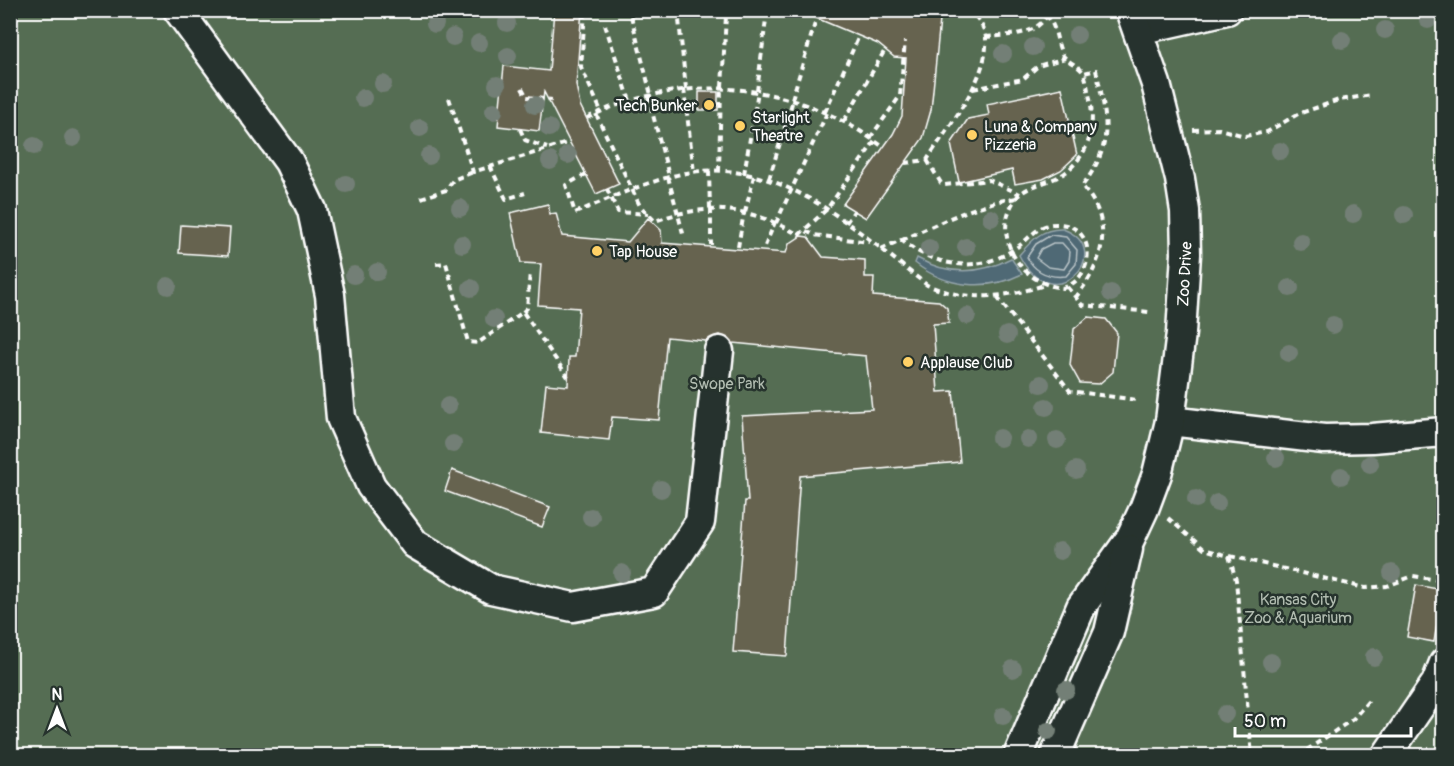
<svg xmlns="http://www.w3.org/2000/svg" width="1454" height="766" viewBox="0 0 1454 766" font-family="Pangolin,sans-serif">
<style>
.green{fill:#556d52;stroke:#aab6a8;stroke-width:1.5}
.water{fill:#4f6974;stroke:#95a5ac;stroke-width:1.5}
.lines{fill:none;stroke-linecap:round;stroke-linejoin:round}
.shore{stroke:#b9c3c7;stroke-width:1.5}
.building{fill:#666350;stroke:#fff;stroke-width:1.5}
.minor-casing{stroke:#fff;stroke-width:33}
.path{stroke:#fff;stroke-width:4;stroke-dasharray:6 4.5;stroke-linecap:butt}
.minor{stroke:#26332d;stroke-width:28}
.tree{fill:#737f76}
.poi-dot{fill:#ffd166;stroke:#26332d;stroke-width:2}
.labels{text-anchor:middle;stroke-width:5;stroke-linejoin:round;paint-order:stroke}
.poi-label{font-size:16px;fill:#fff;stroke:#26332d;text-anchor:start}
.street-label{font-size:16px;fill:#fff;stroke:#26332d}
.park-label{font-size:16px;fill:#b2bdb1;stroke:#26332d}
</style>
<rect width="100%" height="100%" fill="#26332d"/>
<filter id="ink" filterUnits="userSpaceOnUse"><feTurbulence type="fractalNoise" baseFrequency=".0167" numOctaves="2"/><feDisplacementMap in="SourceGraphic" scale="12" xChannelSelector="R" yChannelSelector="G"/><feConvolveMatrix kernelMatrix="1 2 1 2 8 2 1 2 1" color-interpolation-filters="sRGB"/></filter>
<g filter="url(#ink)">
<path class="green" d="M10,11H1443V755H11Z"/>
<g class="water">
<path d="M1063,229C1119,250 1053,323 1019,255C1032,240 1042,228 1063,229Z"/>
<path d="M917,258C947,275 980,275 1011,258L1022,274C986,292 945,287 915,263Z"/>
</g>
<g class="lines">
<g class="shore">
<path d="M1051,235L1066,237L1077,250L1076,264L1066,276C1049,278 1035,272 1027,257L1036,244Z"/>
<path d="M1053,243H1062L1070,252L1069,261L1064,269L1048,267L1036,258L1041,249Z"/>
</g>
</g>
<g class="building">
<path d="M554,10H582L576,85L580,105L619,184L596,194L544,92L539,131L498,126L504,66L549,71Z"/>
<path d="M797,10H941L931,110L923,138L866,218L843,204L893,134L902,116L906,58L894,57L878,44Z"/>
<path d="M1062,88L1077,155L1061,170L1043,179L1015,184L1012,170L959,182L951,144L968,119L989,115L987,104Z"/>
<rect x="699" y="92" width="19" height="18"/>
<path d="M548,204L550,214L556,213L562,236L628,242L648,218L661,230L662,243L786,253L789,244L801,236L808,237L823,257L865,260V277H874L873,296L939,301L947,308L949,323L933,324L938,392L953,391L960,462L800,476L787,656L733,652L745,501H748L742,416L872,409L866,356L733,343L720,335L706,341L667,337L659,420L612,417L609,440L541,433L546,384L568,386L569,357H575L579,308L538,305L541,264L521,263L510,213Z"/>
<path d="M181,225L230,228L228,256L179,253Z"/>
<path d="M1088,317L1106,319L1117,333L1113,372L1099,384L1080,383L1070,365L1074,329Z"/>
<path d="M452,470L550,507L542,527L445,491Z"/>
<path d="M1416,585L1443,590L1434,642L1407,637Z"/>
</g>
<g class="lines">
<defs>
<g id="minor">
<path d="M178,10L289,162L312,210L330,295L341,418L371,486L415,544L491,589L573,607L654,592L700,522L719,351"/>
<path d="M1138,30L1227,10"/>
<path d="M1170,421L1324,439L1372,438L1444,432"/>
<path d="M1018,756L1081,607L1130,539L1144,509L1157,474L1170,421L1181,333L1186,254L1185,211L1180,179L1156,84L1130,10"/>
<path d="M1055,756L1109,632L1128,549"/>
<path d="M1386,756L1436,683L1444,663"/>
</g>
</defs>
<use href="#minor" class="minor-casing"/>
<g class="path">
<path d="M678,10L686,89"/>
<path d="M582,12L591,11"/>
<path d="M585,12L581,67L601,111"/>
<path d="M631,16L651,95"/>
<path d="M605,25L630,101"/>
<path d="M986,37C1009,35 1041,36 1049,10"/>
<path d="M722,87L726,16"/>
<path d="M522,88L527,97L552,100"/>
<path d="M684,89L694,172"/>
<path d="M973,89L1023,79L1038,66L1065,58"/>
<path d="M757,91L766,19"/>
<path d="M648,96L669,176"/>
<path d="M449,98L473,172L570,142"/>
<path d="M792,99L816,20"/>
<path d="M825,112L859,36"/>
<path d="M596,114L640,206L655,221C706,202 752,207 799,235L827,209L875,141"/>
<path d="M587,118C685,70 796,81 883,147"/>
<path d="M844,121L885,50"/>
<path d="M520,129L525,140L547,148"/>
<path d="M1193,130L1219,129L1245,136L1267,132L1298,114L1339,100L1372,95"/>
<path d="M870,138L900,96L905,41"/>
<path d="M927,160L941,183L945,185L989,180L1020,194"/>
<path d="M905,163L927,160C947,128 989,78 986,39C986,29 977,18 971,10"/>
<path d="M490,166L506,199L525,193"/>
<path d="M709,171L710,209"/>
<path d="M719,171L721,87"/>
<path d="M586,174L566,185L575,213C605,200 637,186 669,177C772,147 853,228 927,285C966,302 1005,298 1044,285"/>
<path d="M744,174L758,91"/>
<path d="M668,177L684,237"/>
<path d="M769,179L793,100"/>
<path d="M607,189L618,212L649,214"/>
<path d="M421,198L446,190L453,180L473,172"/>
<path d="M711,209V245"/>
<path d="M745,212L754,176"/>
<path d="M776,223L827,113"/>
<path d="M846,223L854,211"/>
<path d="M806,231L814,235L869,242"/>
<path d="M902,240C938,224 976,203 1017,198"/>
<path d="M765,246L775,222"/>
<path d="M738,247L744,212"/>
<path d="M881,249L901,240C937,268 981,275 1020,245C1033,235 1039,223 1059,224C1097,226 1096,278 1063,288C1019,284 989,233 1017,197C1028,184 1052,183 1066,172C1093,150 1096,122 1088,90C1087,85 1086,77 1083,72C1078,65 1067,62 1062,54C1056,42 1057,27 1047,16"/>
<path d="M436,264L446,263L468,342L478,343L523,312L568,377"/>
<path d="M1067,287L1082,305L1149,312"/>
<path d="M997,297L1070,391L1137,400"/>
<path d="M1075,298C1104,263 1115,222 1082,186C1115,144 1107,118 1096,70L1084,73"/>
<path d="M523,312L527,308L530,272"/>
<path d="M1168,518L1204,549L1229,556L1236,580L1252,756"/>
<path d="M1230,556L1365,588L1387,586L1413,576L1444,581"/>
<path d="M1298,756L1353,719L1371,698"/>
</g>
<use href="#minor" class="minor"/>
</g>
<g class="tree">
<circle cx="1428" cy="20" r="9"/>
<circle cx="507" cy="23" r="9"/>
<circle cx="435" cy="24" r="9"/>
<circle cx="1385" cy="30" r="9"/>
<circle cx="1077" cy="35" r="9"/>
<circle cx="453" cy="37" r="9"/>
<circle cx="1342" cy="40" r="9"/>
<circle cx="479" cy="43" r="9"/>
<circle cx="1033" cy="47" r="9"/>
<circle cx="1003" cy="54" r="9"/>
<circle cx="508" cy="56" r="9"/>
<circle cx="383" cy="84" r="9"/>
<circle cx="497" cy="85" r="9"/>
<circle cx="363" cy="98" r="9"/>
<circle cx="535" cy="105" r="9"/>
<circle cx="494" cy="111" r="9"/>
<circle cx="420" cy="128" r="9"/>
<circle cx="549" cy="128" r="9"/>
<circle cx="73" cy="138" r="9"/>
<circle cx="34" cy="146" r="9"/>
<circle cx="1280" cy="151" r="9"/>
<circle cx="568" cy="155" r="9"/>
<circle cx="429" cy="156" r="9"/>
<circle cx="550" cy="161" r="9"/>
<circle cx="346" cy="184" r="9"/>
<circle cx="460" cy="208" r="9"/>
<circle cx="1353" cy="214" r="9"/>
<circle cx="1404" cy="215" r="9"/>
<circle cx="991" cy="218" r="9"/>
<circle cx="1301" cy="242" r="9"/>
<circle cx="462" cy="244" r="9"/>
<circle cx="966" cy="247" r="9"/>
<circle cx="929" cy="248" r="9"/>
<circle cx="377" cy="272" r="9"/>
<circle cx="354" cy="275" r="9"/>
<circle cx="168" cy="286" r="9"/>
<circle cx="471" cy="288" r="9"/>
<circle cx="1290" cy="288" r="9"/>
<circle cx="1111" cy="293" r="9"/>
<circle cx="967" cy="316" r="9"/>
<circle cx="494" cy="319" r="9"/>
<circle cx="1333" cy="325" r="9"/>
<circle cx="1007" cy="335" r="9"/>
<circle cx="1289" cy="353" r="9"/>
<circle cx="1041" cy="384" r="9"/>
<circle cx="448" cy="406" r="9"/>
<circle cx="1046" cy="407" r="9"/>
<circle cx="1000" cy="438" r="9"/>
<circle cx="1028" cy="439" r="9"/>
<circle cx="1057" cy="440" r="9"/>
<circle cx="453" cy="444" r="9"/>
<circle cx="1276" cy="458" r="9"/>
<circle cx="1370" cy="464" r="9"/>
<circle cx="1076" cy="470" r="9"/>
<circle cx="1341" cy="476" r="9"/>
<circle cx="661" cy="489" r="9"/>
<circle cx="1196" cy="499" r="9"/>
<circle cx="1217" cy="503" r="9"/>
<circle cx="591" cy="517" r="9"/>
<circle cx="1060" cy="551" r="9"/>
<circle cx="622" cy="573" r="9"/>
<circle cx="1392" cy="573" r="9"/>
<circle cx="1374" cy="657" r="9"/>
<circle cx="1271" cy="662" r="9"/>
<circle cx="1013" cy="669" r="9"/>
<circle cx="1066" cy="690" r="9"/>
<circle cx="1225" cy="714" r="9"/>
<circle cx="1003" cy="716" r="9"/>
<circle cx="1048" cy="731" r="9"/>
</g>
</g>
<g class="poi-dot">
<circle cx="709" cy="105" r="6"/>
<circle cx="740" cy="126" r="6"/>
<circle cx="972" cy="135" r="6"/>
<circle cx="597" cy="251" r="6"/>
<circle cx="908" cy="362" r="6"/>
</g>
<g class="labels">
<g class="poi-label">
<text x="697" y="111" text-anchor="end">Tech Bunker</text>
<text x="752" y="123">Starlight<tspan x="752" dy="18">Theatre</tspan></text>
<text x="984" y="132">Luna &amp; Company<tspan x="984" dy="18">Pizzeria</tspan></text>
<text x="609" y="257">Tap House</text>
<text x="920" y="368">Applause Club</text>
</g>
<g class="street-label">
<text transform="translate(1184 274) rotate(-87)" y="6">Zoo Drive</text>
</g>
<g class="park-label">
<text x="727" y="389">Swope Park</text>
<text x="1298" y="605">Kansas City<tspan x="1298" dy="18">Zoo &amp; Aquarium</tspan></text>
</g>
</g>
<rect width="1454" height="766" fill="none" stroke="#26332d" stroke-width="36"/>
<rect x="18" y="18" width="1418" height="730" fill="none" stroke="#fff" stroke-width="2" filter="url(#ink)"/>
<g transform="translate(57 709)" stroke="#26332d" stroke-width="4.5" paint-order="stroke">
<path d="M0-4.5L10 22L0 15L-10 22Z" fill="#ffffff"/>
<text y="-9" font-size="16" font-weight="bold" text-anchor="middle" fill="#ffffff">N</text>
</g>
<path d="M1235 727v9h176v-9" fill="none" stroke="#ffffff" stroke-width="3"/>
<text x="1244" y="727" font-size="18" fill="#ffffff" stroke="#26332d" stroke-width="4.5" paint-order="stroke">50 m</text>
</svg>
